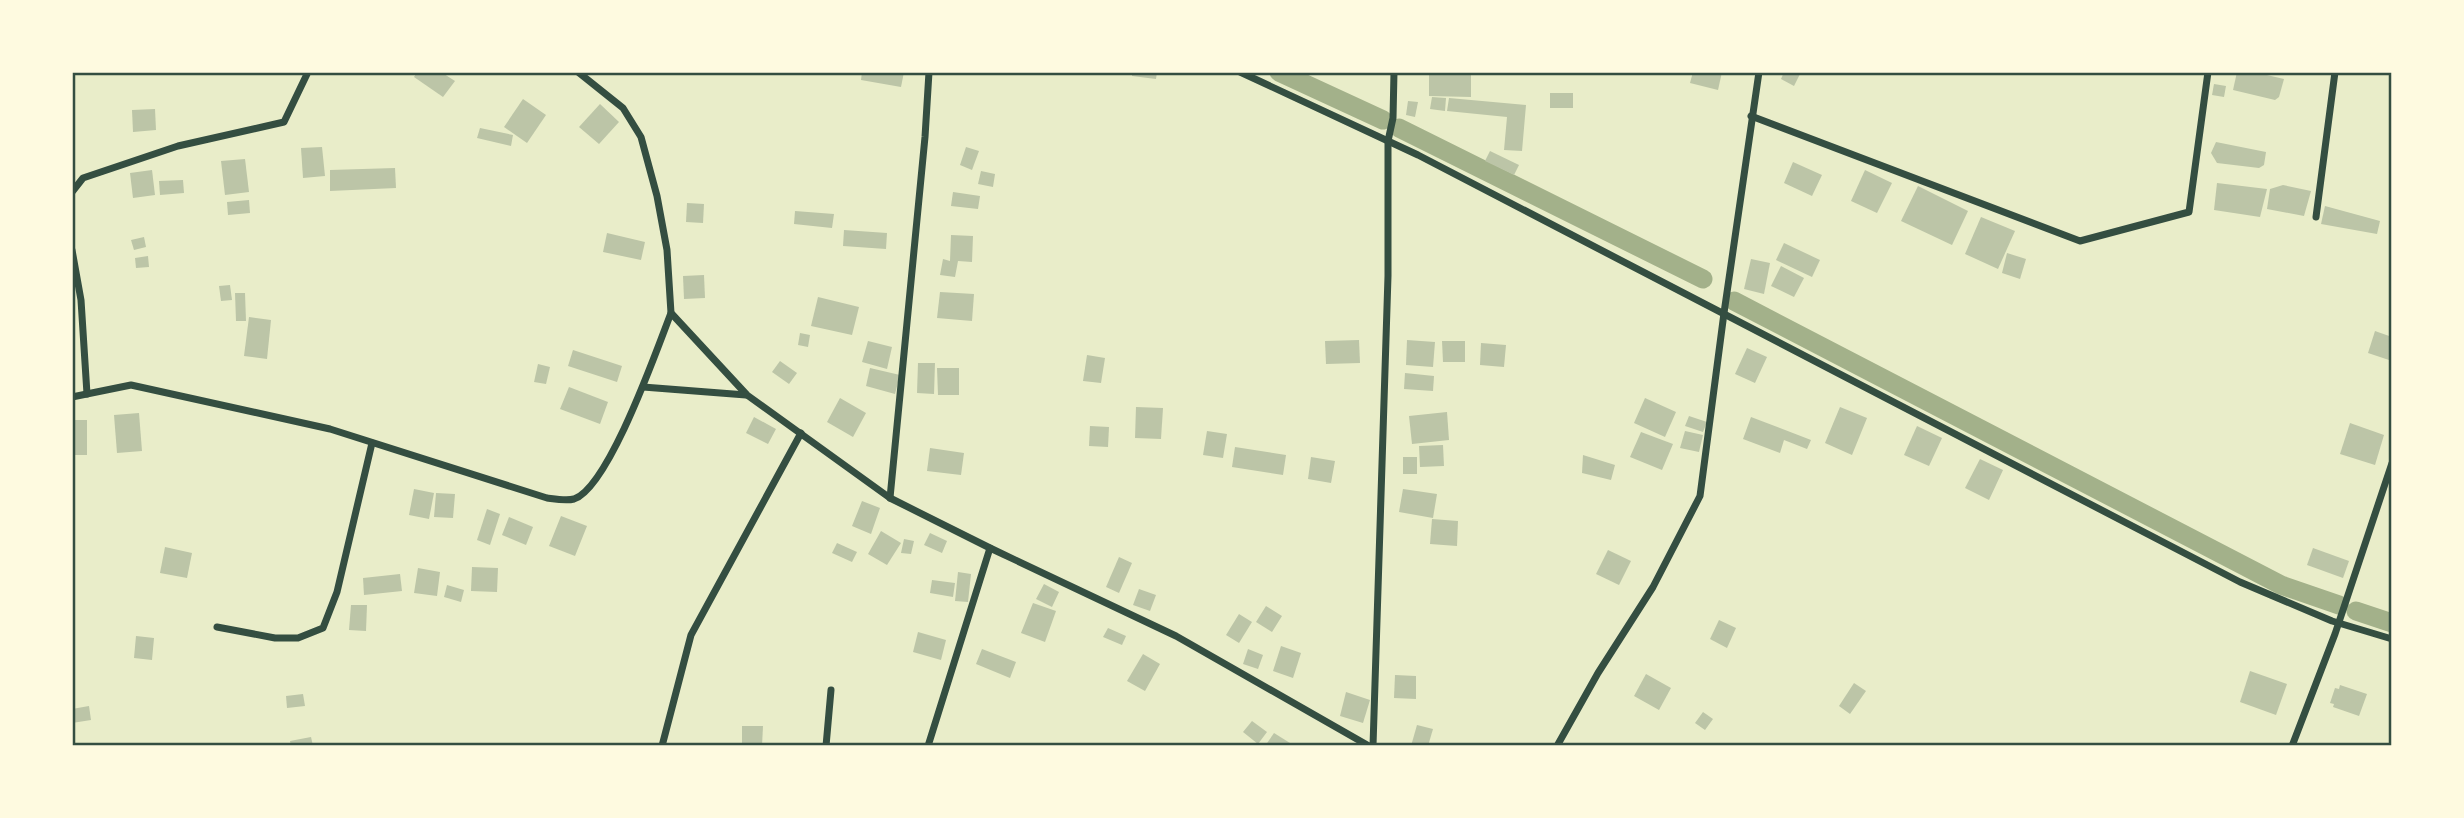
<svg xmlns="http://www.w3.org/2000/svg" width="2464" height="818" viewBox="0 0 2464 818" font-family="'Asap Condensed',sans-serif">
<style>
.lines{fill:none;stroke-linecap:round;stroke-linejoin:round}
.canal{stroke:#a3b18a;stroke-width:19}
.building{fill:#bcc5a7}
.minor{stroke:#344e41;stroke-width:7}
.neatline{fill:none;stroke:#344e41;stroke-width:2.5}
</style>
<rect width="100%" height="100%" fill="#e9edc9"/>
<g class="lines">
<g class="canal">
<path d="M1279,72L1383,120"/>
<path d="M1399,128L1703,279"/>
<path d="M1734,301L2281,585L2339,605"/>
<path d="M2356,611L2392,623"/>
</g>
</g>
<g class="building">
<path d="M417,72H441L455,81L443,97L414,77Z"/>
<path d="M862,72H904L901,87L861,80Z"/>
<path d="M1132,72H1157L1156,79L1132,76Z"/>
<path d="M1429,72L1471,74V97L1429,96Z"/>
<path d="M1693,72H1722L1718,90L1690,83Z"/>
<path d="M1784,72H1801L1794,86L1781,79Z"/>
<path d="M2237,72H2254L2284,79L2279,97L2275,100L2233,90Z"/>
<path d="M2214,84L2226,86L2224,97L2212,95Z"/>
<rect x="1550" y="93" width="23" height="15"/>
<path d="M1432,97L1446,98L1445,111L1430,109Z"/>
<path d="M1449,98L1526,105L1522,151L1504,150L1507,117L1447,111Z"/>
<path d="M523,99L546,115L527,143L504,127Z"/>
<path d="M1408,101L1418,102L1415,117L1406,115Z"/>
<path d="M600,104L619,122L599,144L579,127Z"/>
<path d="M155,109L156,130L133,132L132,110Z"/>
<path d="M480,128L513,135L511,146L477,138Z"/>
<path d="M2216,142L2266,152L2264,165L2259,168L2217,163L2211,153Z"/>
<path d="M322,147L325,176L303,178L301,148Z"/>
<path d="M966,147L979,151L972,170L960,165Z"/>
<path d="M1490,151L1519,165L1514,175L1485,161Z"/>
<path d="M245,159L249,192L225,195L221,161Z"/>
<path d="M1793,162L1822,175L1812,196L1784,183Z"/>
<path d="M395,168L396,188L330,191V170Z"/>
<path d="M152,170L155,195L133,198L130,173Z"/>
<path d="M1865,170L1892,183L1877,213L1851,201Z"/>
<path d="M981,171L995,174L993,187L978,184Z"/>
<path d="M183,180L184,193L160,195L159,181Z"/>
<path d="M2217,183L2267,189L2260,217L2214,210Z"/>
<path d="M2283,185L2311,191L2304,216L2267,209L2270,189Z"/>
<path d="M1918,186L1968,211L1952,245L1901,221Z"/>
<path d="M953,192L980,196L978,209L951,206Z"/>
<path d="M249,200L250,213L228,215L227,202Z"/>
<path d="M687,203L704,204L703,223L686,222Z"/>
<path d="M2325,206L2380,221L2377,234L2321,224Z"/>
<path d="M795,211L834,214L832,228L794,224Z"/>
<path d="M1981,217L2015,231L1998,269L1965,254Z"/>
<path d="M844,230L887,233L886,249L843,246Z"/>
<path d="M607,233L645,242L641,260L603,252Z"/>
<path d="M951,235L973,236L972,262L958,261L955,277L940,275L943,259L950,261Z"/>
<path d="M144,237L146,247L134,250L131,240Z"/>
<path d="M1784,243L1820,260L1812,277L1776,260Z"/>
<path d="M2007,253L2026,259L2020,279L2002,273Z"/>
<path d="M148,256L149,267L136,268L135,258Z"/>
<path d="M1751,259L1770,263L1764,294L1744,289Z"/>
<path d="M1781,266L1804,278L1794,297L1771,286Z"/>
<path d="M704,275L705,298L684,299L683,276Z"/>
<path d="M230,285L232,300L221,301L219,286Z"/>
<path d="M940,292L974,294L972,321L937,318Z"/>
<path d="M235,293H245L246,321H236Z"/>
<path d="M818,297L859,307L852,335L811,326Z"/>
<path d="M249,317L271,320L267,359L244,356Z"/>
<path d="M2375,331L2392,337V361L2368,353Z"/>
<path d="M800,333L810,335L808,347L798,345Z"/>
<path d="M1359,340L1360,363L1326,364L1325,341Z"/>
<path d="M1407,340L1435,342L1433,367L1406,365Z"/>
<path d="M868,341L892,347L887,369L862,362Z"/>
<path d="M1442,341H1465V362H1443Z"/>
<path d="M1481,343L1506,345L1504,367L1480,365Z"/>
<path d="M1747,348L1767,357L1755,383L1735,374Z"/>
<path d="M573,350L622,366L617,382L568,366Z"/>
<path d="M1087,355L1105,358L1101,383L1083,381Z"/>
<path d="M780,361L797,373L789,384L772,372Z"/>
<path d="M918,363H935L934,394L917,393Z"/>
<path d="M538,364L550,367L546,384L534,382Z"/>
<path d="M870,368L900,375L895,394L866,386Z"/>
<path d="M937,368H959V395H938Z"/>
<path d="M1405,373L1434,376L1433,391L1404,389Z"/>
<path d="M569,387L608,402L600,424L560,409Z"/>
<path d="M840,398L866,413L853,437L827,422Z"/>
<path d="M1645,398L1676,412L1665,437L1634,423Z"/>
<path d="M1136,407L1163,408L1161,439L1135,438Z"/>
<path d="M1840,407L1867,418L1852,455L1825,443Z"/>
<path d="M1447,412L1449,440L1412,444L1409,416Z"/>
<path d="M139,413L142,451L117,453L114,415Z"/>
<path d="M1689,416L1707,422L1703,432L1685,426Z"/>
<path d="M754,417L776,429L768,444L746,433Z"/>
<path d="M1751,417L1811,440L1807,449L1784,440L1780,453L1743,439Z"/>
<rect x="72" y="420" width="15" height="35"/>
<path d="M2350,423L2384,435L2375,465L2340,454Z"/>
<path d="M1090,426L1109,427L1108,447L1089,446Z"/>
<path d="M1917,426L1942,438L1929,466L1904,455Z"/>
<path d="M1207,431L1227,434L1223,458L1203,455Z"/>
<path d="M1685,431L1703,435L1699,452L1680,448Z"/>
<path d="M1641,432L1673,444L1662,470L1630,457Z"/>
<path d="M1443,445L1444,466L1420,467L1419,446Z"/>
<path d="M1235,447L1286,455L1283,475L1232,467Z"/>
<path d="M930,448L964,453L961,475L927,471Z"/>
<path d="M1583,455L1615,465L1611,480L1582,473Z"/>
<path d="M1311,457L1335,461L1331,483L1308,479Z"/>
<rect x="1403" y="457" width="14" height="17"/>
<path d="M1980,459L2003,470L1989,500L1965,488Z"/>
<path d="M414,489L434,493L429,519L409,515Z"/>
<path d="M1403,489L1437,494L1433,518L1399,512Z"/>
<path d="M436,493L455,494L453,518L434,517Z"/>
<path d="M862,501L880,508L871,534L852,526Z"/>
<path d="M487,509L500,514L490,545L477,540Z"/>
<path d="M561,516L587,526L575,556L549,546Z"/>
<path d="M509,517L533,527L526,545L502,535Z"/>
<path d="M1432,519L1458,521L1457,546L1430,544Z"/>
<path d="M881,531L901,543L887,565L868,554Z"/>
<path d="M930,533L947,541L942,553L924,545Z"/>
<path d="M904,539L914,541L911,554L901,553Z"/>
<path d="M837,543L857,552L852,562L832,553Z"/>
<path d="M165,547L192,553L187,578L160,573Z"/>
<path d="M2313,548L2349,561L2343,578L2307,565Z"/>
<path d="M1608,550L1631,561L1619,585L1596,574Z"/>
<path d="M1119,557L1132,563L1119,593L1106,587Z"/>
<path d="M472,567L498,568L497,592L471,591Z"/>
<path d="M418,568L440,572L437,596L414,593Z"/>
<path d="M958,572L971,574L968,602L955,601Z"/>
<path d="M400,574L402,591L364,595L363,578Z"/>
<path d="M932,580L955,583L953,597L930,593Z"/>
<path d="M1044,584L1059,592L1052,607L1036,599Z"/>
<path d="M447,585L464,590L461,602L444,597Z"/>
<path d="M1139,589L1156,595L1150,611L1133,605Z"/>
<path d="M1033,603L1056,611L1045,642L1021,633Z"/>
<path d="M351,605H367L366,631L349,630Z"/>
<path d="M1266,606L1282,616L1272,632L1256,622Z"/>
<path d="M1239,614L1252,622L1239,643L1226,635Z"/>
<path d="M1719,620L1736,628L1727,648L1710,639Z"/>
<path d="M1108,628L1126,636L1122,645L1103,637Z"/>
<path d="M918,632L946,640L941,660L913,652Z"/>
<path d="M136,636L154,638L152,660L134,658Z"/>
<path d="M1281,646L1301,653L1293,678L1273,671Z"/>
<path d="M982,649L1016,662L1010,678L976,664Z"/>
<path d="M1248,649L1263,655L1258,669L1243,664Z"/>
<path d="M1143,654L1160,664L1145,691L1127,681Z"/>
<path d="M2250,671L2287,684L2276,715L2240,702Z"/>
<path d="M1646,674L1671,688L1659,710L1634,696Z"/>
<path d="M1395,675L1416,676V699L1394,698Z"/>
<path d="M1854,683L1866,691L1850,714L1839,706Z"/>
<path d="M2340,685L2367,694L2359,716L2333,707L2334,704L2330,703L2335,688L2339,689Z"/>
<path d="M1346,692L1370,700L1363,723L1340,716Z"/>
<path d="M303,694L305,706L287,708L286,696Z"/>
<path d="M89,706L91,720L72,723V709Z"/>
<path d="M1703,712L1713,719L1705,730L1695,723Z"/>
<path d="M1252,721L1267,732L1258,744L1243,732Z"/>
<path d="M1417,725L1433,729L1428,746H1411Z"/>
<path d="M742,726H763L762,746H742Z"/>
<path d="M1274,733L1290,743L1288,746H1265Z"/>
<path d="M311,737L313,746H291L290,741Z"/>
</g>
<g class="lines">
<g class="minor">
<path d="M578,72L623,108L641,137L657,196L667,250L671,313L747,395L890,498L990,548L1176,636L1369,746"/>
<path d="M1240,72L1418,155L2240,582L2332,621L2392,639"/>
<path d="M1751,116L2080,241L2189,212L2208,72"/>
<path d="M72,192L83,178L178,146L284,122L308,72"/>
<path d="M2316,217L2335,72"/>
<path d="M72,250L81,300L87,394"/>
<path d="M643,387L746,395"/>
<path d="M72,397L131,385L330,429L547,498C555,499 566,501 574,499C609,487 657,349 671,313"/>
<path d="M890,498L925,137L929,72"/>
<path d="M217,627L275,638H298L323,628L337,592L372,443"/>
<path d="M662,746L691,635L801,433"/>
<path d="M826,746L831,690"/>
<path d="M928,746L990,548"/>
<path d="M1373,746L1388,276V141L1393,118L1394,72"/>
<path d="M1557,746L1598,673L1653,587L1700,496L1724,313L1759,72"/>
<path d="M2292,746L2335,634L2392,463"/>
</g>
</g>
<rect width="2464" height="818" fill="none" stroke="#fefae0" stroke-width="147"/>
<rect x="74" y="74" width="2316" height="670" class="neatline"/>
</svg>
